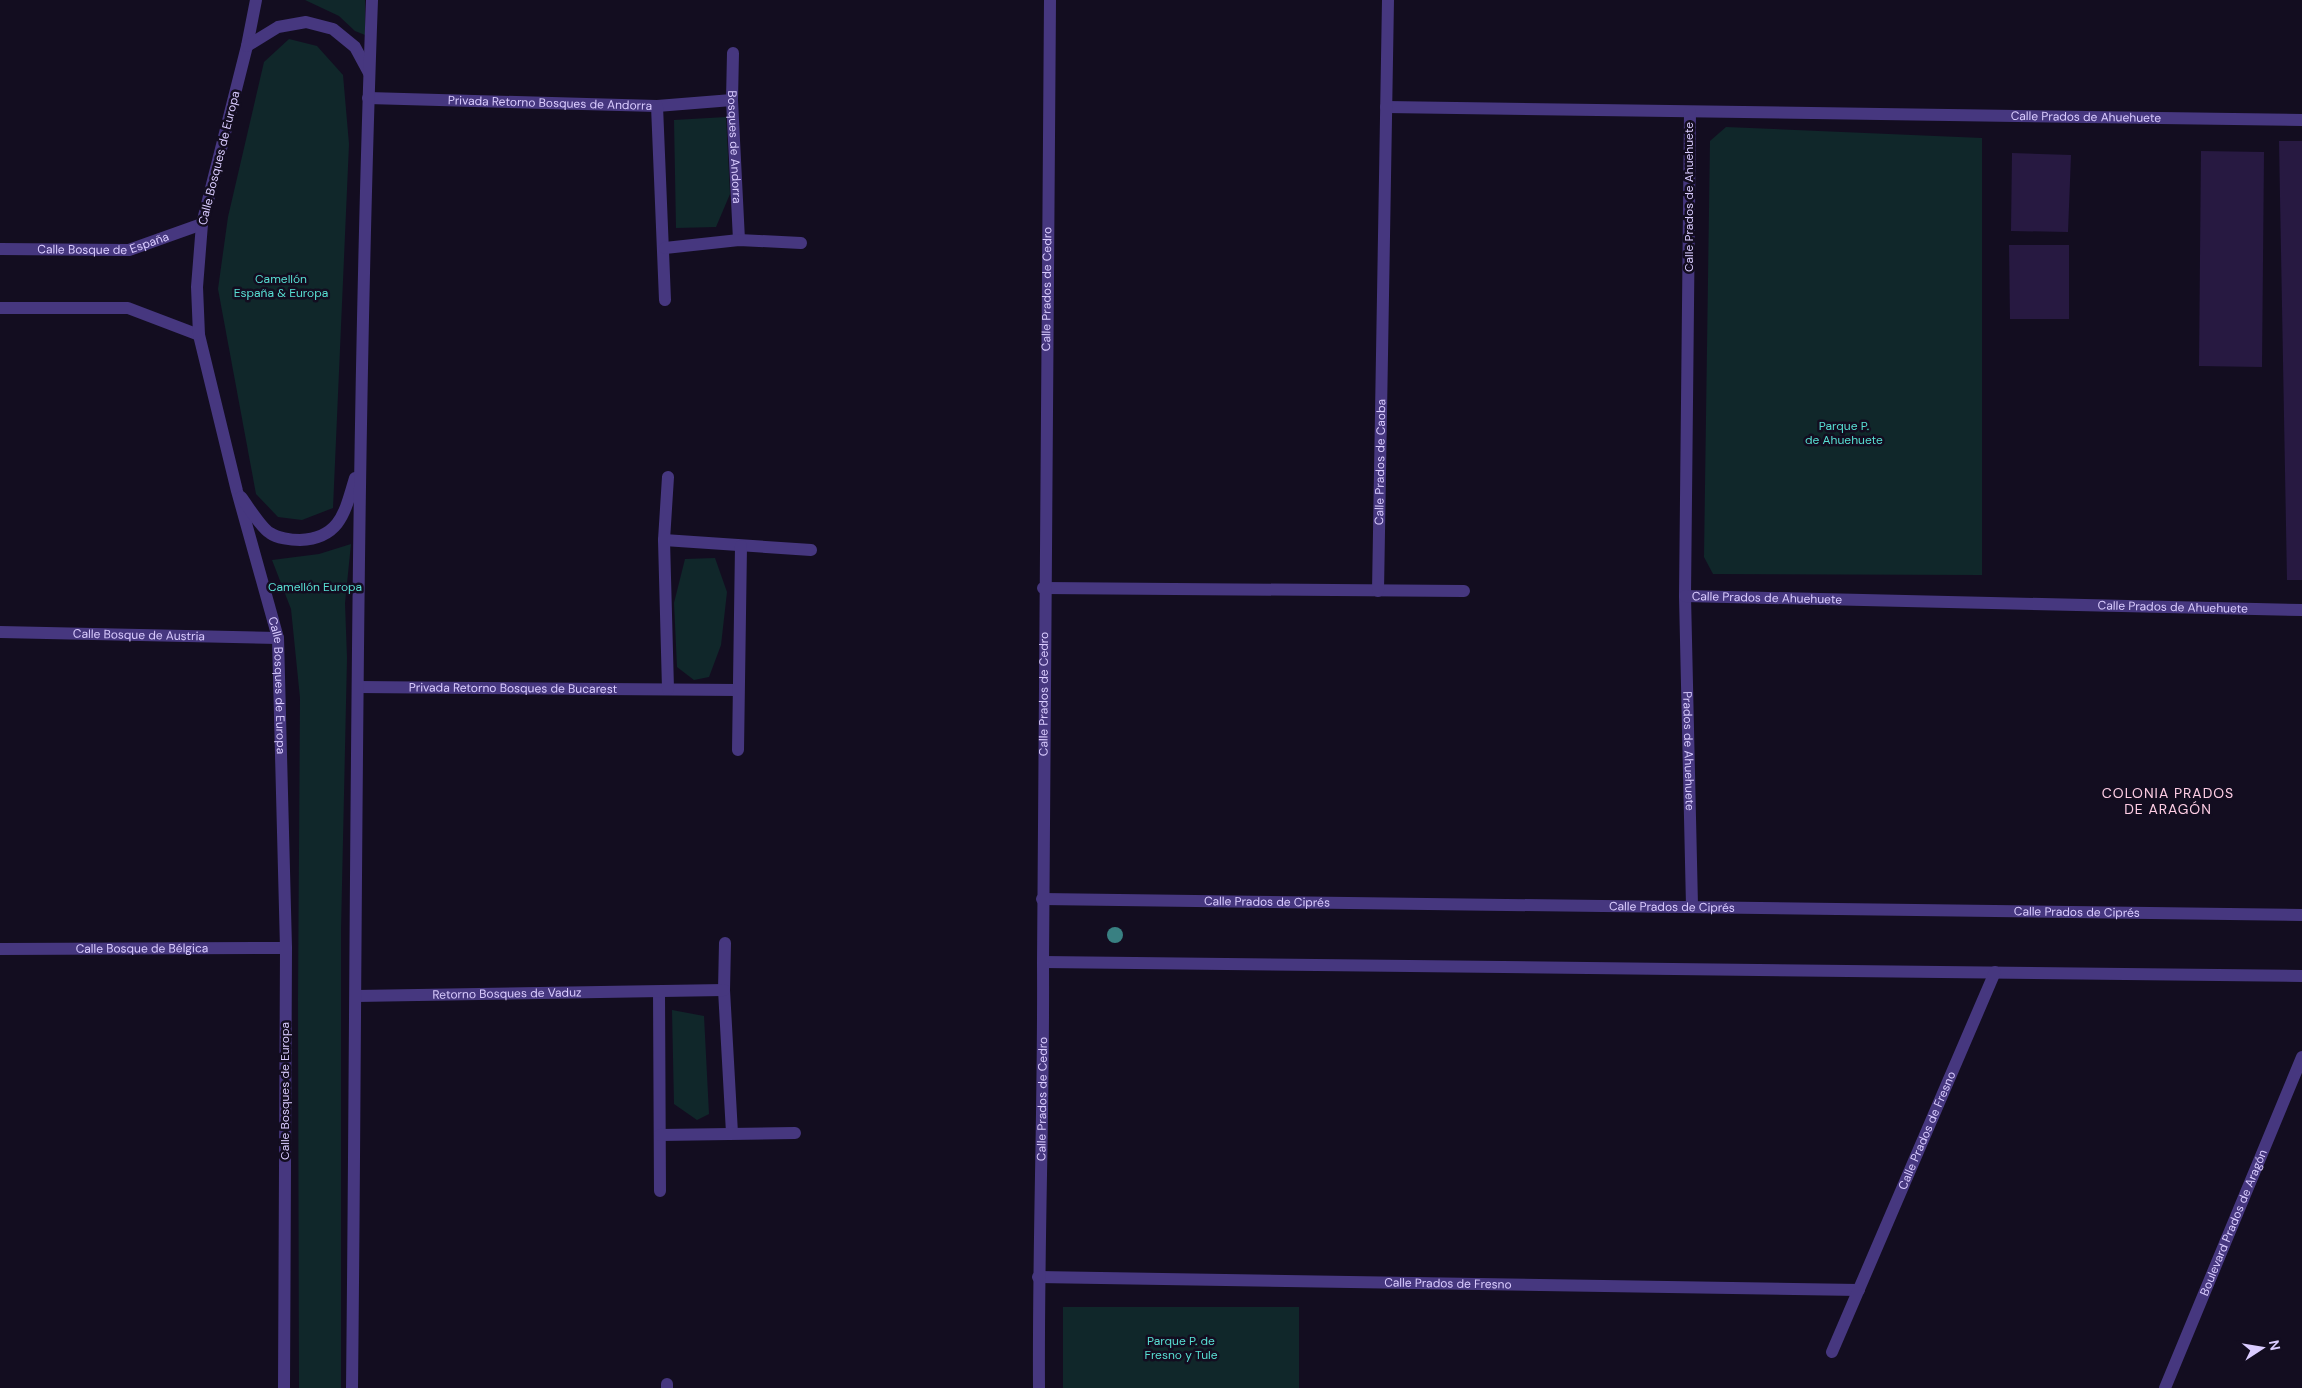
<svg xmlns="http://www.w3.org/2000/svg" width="2302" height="1388" viewBox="0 0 2302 1388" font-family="'DM Sans',sans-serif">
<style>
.green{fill:#10272a}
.building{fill:#271941}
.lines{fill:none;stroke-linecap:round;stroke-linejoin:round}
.minor{stroke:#46377f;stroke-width:12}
.tertiary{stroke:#46377f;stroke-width:12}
.tree{fill:#398082}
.labels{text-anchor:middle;stroke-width:5;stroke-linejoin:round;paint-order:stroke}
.street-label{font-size:12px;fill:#daccff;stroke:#130d20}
.park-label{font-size:12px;fill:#58dfd3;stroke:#130d20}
.neighbourhood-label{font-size:14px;letter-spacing:1px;fill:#ffcee5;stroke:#130d20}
</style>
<rect width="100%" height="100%" fill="#130d20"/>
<g class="green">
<path d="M305,0H365V35L355,31L339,16Z"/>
<path d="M289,39L317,46L343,75L349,144L333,508L302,520L278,517L256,494L218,289L228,217L264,62Z"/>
<path d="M726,117L730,194L716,227L676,228L674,120Z"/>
<path d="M1726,127L1982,138V575L1713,574L1704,557L1710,141Z"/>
<path d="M351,544L345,603L347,658L341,931V1388H299L298,999L300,698L291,609L272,560L319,554Z"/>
<path d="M715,558L727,592L721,645L709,677L694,680L677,667L674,603L685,559Z"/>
<path d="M672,1010L704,1016L709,1114L697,1120L674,1104Z"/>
<rect x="1063" y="1307" width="236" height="81"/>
</g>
<g class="building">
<path d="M2279,141H2302V580H2287Z"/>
<path d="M2201,151L2264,152L2262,367L2199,366Z"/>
<path d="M2012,153L2071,155L2068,232L2011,231Z"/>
<path d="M2009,245H2069V319H2010Z"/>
</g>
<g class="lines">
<g class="minor">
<path id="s1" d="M733,53L732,100L739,240"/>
<path id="s2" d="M368,98L657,106L732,100"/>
<path d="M657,106L665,300"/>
<path id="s3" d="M1386,107L2302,120"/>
<path id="s4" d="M1690,112L1685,596L1692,906"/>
<path d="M665,248L739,240L801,243"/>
<path id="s5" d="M0,249L129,250L202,224"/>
<path d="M0,308H128L199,335"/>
<path d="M664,540L811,550"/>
<path d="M1043,588L1464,591"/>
<path id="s6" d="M1378,591L1388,0"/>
<path id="s7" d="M1685,596L2302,610"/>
<path id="s8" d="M0,632L278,638"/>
<path id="s9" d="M358,687L737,690"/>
<path d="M668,689L664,540L668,477"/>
<path d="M738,750L741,546"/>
<path id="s10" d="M1042,899L2302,915"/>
<path d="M725,943L724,990L732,1133"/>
<path id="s11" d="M0,949L286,948"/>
<path d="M1043,962L2302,976"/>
<path d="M659,992L660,1191"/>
<path id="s12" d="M356,996L724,990"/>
<path d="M660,1135L795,1133"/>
<path id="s13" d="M1038,1277L1859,1290"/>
<path id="s14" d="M1832,1352L1995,972"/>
<path d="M667,1388V1384"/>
<path id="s15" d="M1039,1388C1038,1246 1044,1104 1043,963C1043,642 1046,321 1050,0"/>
</g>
<g class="tertiary">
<path id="s16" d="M256,0L247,46L202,224L197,287L199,335L237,491L278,638L286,948L284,1388"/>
<path d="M247,46L278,27L306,22L333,29L355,47L369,73"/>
<path d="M241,497C248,506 261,528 270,533C277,538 291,540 300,540C341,538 345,511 355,478"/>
<path d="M352,1388C357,925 355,462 372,0"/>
<path id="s17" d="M2165,1388L2302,1057"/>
</g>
</g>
<circle class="tree" cx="1115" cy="935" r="8"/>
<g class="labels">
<g class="street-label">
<text dy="4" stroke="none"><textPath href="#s2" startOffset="182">Privada Retorno Bosques de Andorra</textPath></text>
<text dy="4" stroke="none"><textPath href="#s3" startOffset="700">Calle Prados de Ahuehuete</textPath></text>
<text dy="4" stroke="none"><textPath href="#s1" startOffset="94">Bosques de Andorra</textPath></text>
<text transform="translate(219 158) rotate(-76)" y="4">Calle Bosques de Europa</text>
<text transform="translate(1689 197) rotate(-90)" y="4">Calle Prados de Ahuehuete</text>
<text dy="4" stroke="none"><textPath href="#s5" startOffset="104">Calle Bosque de España</textPath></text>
<text dy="4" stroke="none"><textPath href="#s15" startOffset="1099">Calle Prados de Cedro</textPath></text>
<text dy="4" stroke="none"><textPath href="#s6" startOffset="129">Calle Prados de Caoba</textPath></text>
<text dy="4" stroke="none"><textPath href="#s7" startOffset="82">Calle Prados de Ahuehuete</textPath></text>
<text dy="4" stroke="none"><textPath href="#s7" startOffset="488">Calle Prados de Ahuehuete</textPath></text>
<text dy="4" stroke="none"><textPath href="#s8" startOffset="139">Calle Bosque de Austria</textPath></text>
<text dy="4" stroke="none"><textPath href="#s16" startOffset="702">Calle Bosques de Europa</textPath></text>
<text dy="4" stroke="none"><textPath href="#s9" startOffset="155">Privada Retorno Bosques de Bucarest</textPath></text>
<text dy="4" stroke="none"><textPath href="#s15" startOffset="694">Calle Prados de Cedro</textPath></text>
<text dy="4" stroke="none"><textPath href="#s4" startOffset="639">Prados de Ahuehuete</textPath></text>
<text dy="4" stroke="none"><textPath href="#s10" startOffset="225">Calle Prados de Ciprés</textPath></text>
<text dy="4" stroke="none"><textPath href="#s10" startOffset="630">Calle Prados de Ciprés</textPath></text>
<text dy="4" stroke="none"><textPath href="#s10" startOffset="1035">Calle Prados de Ciprés</textPath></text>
<text dy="4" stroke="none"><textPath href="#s11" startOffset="142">Calle Bosque de Bélgica</textPath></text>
<text dy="4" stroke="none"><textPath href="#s12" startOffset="151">Retorno Bosques de Vaduz</textPath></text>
<text transform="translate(285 1091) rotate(-90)" y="4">Calle Bosques de Europa</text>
<text dy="4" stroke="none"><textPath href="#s15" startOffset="289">Calle Prados de Cedro</textPath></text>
<text dy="4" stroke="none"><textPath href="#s14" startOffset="241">Calle Prados de Fresno</textPath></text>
<text dy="4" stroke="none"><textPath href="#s17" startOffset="179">Boulevard Prados de Aragón</textPath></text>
<text dy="4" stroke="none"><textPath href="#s13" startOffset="410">Calle Prados de Fresno</textPath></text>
</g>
<g class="park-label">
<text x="281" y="283">Camellón<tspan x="281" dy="14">España &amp; Europa</tspan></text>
<text x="1844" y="430">Parque P.<tspan x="1844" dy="14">de Ahuehuete</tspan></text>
<text x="315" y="591">Camellón Europa</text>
<text x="1181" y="1345">Parque P. de<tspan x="1181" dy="14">Fresno y Tule</tspan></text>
</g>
<g class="neighbourhood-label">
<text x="2168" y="798">COLONIA PRADOS<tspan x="2168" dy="16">DE ARAGÓN</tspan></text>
</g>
</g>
<g transform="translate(2262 1348) rotate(78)" stroke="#130d20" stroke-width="4" paint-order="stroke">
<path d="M0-4L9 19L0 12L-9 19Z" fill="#daccff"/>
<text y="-8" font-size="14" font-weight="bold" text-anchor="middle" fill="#daccff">N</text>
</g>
</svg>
